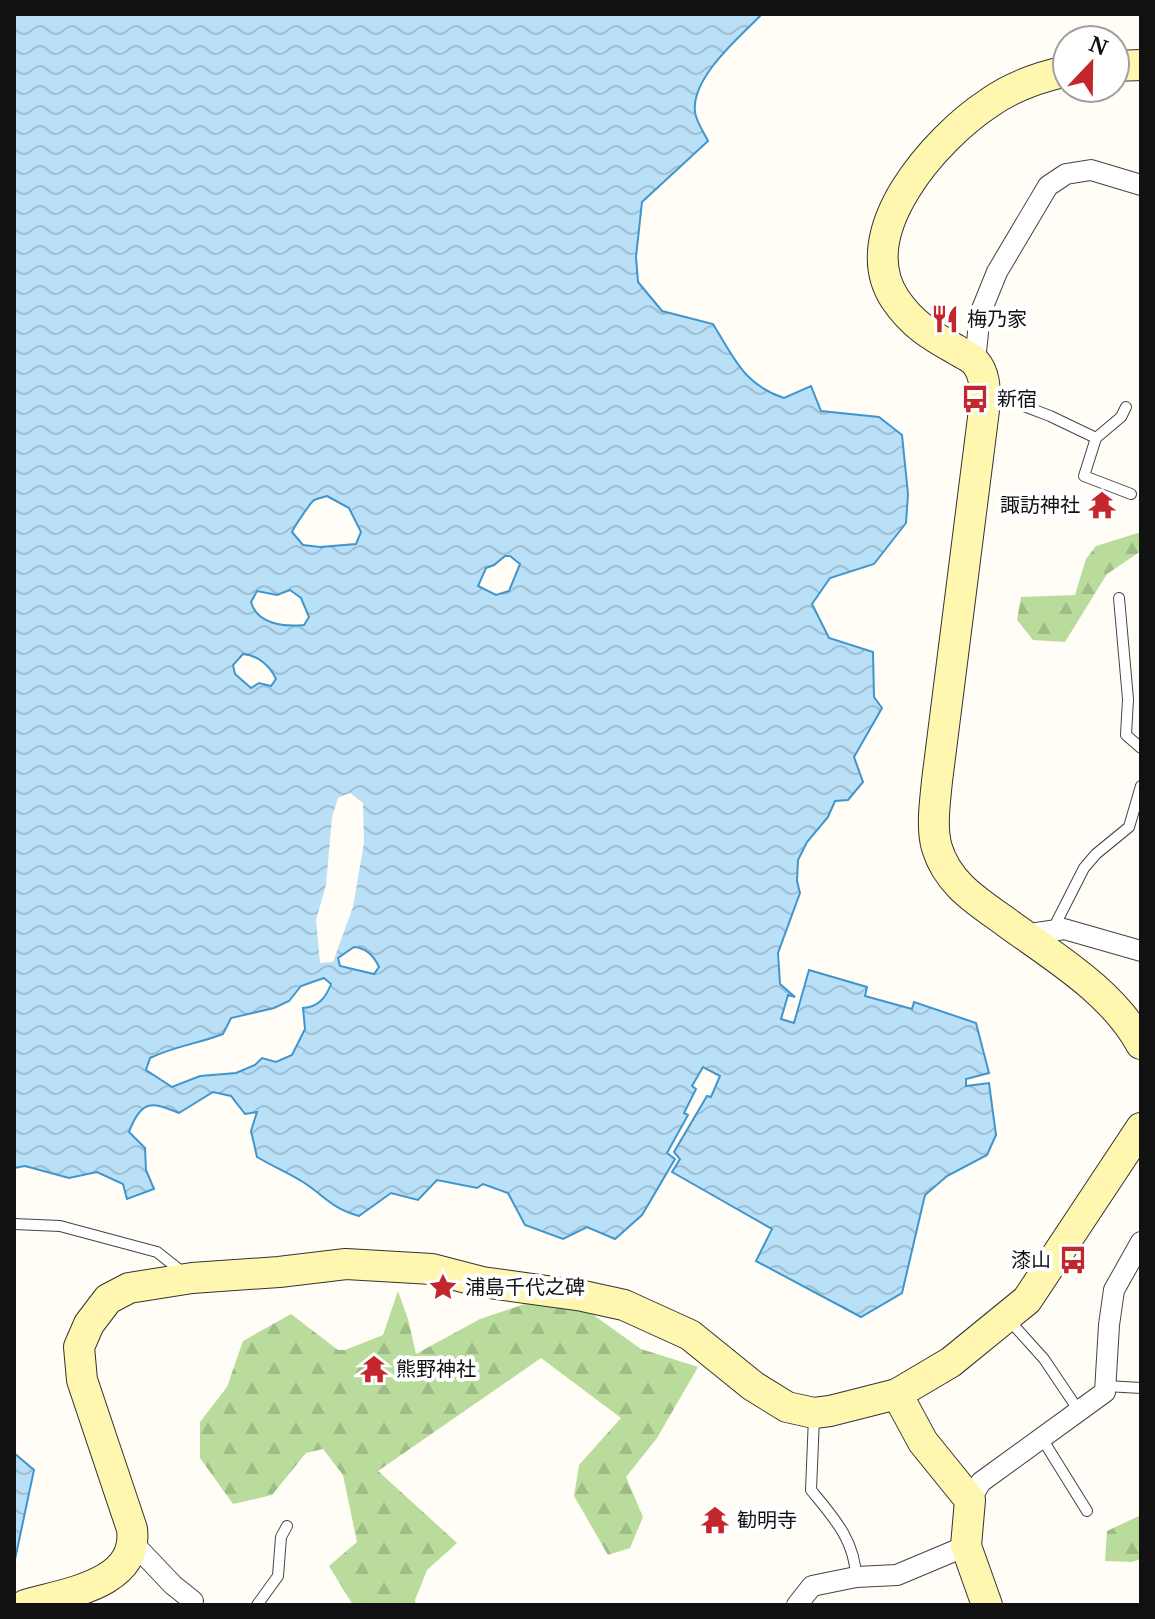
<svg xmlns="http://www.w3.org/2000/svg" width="1155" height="1619" viewBox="0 0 1155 1619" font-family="'Noto Serif','Noto Sans JP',serif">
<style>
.forest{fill:url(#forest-firs)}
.water{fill:url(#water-waves);stroke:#3f96cf;stroke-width:2;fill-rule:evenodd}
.pier{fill:#fffdf5}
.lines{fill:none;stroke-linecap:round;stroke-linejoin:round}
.lane-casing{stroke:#444;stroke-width:12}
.street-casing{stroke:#444;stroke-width:22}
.secondary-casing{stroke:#333;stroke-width:32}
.lane{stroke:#fff;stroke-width:10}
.street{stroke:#fff;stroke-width:20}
.secondary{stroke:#fff6b0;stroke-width:30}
.labels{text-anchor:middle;stroke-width:8;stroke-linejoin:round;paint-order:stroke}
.poi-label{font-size:20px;fill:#111;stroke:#fff;text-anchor:start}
</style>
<defs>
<pattern id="forest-firs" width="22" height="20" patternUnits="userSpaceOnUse" patternTransform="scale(2)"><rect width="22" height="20" fill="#b9dc9c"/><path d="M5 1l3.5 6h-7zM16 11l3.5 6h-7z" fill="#9ebc85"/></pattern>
<pattern id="water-waves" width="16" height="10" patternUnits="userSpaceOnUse" patternTransform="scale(2)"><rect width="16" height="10" fill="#b9e0f7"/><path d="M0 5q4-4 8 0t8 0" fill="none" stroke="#9ebfd3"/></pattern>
</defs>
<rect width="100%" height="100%" fill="#fffdf5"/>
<g class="forest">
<path d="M1141,532V551L1107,574L1065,642L1033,640L1017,620L1021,597L1075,595L1086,559L1096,546Z"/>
<path d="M398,1291L408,1319L416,1354L480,1319L531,1302L585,1309L641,1349L698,1367L657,1438L626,1477L643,1517L630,1548L608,1555L574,1496L579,1465L621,1418L541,1358L378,1471L457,1543L427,1570L415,1600L416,1605H353L329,1566L357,1542L343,1475L323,1449L306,1453L272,1495L233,1504L200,1458V1422L227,1387L243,1341L291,1314L338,1350H345L383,1335Z"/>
<path d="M1141,1515V1559L1132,1562L1105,1561L1107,1531Z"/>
</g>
<g class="water">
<path d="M14,14H762C740,37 691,77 695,112C696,121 704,133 708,141L642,202L636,257L638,282L662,311L713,324C734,358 744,385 784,398L811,386L821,411L879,417L902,435L908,494L906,523L874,564L830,578L812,604L829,638L873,652L874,697L882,708L854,757L863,782L848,800L835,801L828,817L807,842L798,860L797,881L800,893L778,953L780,984L795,997L788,995L781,1019L794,1023L809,970L867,987L865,996L912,1009L914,1002L976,1023L989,1073L966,1079V1086L989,1083L996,1135L987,1155L947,1176L925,1195L902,1293L861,1317L756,1261L772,1229L672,1172L680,1159L674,1152L707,1096L711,1097L720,1076L703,1067L692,1086L696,1089L684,1113L688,1115L667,1153L675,1159L642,1215L615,1239L587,1227L563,1239L525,1225L508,1193L483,1184L477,1188L437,1180L418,1200L391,1193L359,1216C331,1208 326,1197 303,1182C289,1173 272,1166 257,1157L251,1131L257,1112L245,1114L231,1096L213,1092L179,1113C151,1101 141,1100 129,1132L145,1148L146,1170L154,1189L127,1199L123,1184L97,1172L69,1178L25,1166L14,1168ZM327,496L349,508L361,532L356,544L320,547L303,545L292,532C294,527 309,505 313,501C316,498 322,498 327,496ZM505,556H510L520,564L509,591L496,595L478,586L486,568L494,565ZM290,590L301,598L309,617L304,625C283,627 257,624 251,602L257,591L277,595ZM243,654C258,655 270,666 276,679L271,686L259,683L251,688L235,674L233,665ZM354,947C366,948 374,956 379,967L374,974L340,966L338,958ZM324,978L331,984C326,997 319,1007 303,1008L305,1029L292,1055L276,1062L262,1058L255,1065L236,1073L200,1076L172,1087L146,1070L150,1058C175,1046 197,1044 223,1034L231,1018L274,1008L289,1001L301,986Z"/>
<path d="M14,1453L34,1470L14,1564Z"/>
</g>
<path class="pier" d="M350,793L363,803L364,843L353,907L333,962L320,963L316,920L326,885L332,817L338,798Z"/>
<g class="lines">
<defs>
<g id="lane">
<path d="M990,393L1050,416L1096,438"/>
<path d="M1126,407L1121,417L1096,438L1084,476L1131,494"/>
<path d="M1119,598L1128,699L1126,735L1141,748"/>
<path d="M1053,929L1084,868L1096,854L1129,827L1141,786"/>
<path d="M14,1224L60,1226L157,1252L181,1271L182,1275"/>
<path d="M1008,1319L1044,1359L1079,1411"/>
<path d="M1106,1386L1141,1388"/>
<path d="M814,1417L811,1490C833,1517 855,1540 856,1577"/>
<path d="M1041,1437L1087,1511"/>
<path d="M257,1605L278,1576L281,1537L287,1526"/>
</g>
<g id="street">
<path d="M975,361L980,314L997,272L1048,186L1066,174L1091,170L1141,185"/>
<path d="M1023,935L1064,929L1141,951"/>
<path d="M970,1500L981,1482L1105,1392L1109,1325L1114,1290L1141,1242"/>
<path d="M134,1544L173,1585L193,1601L191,1605"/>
<path d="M797,1605L812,1586L856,1577L897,1575L966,1546"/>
</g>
<g id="secondary">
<path d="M1115,66L1141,65"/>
<path d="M1067,71C1039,77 1013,86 989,103C936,138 851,232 895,299C912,324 930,335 955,349C961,353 971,357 975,362C985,373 985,389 985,402L937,781C935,802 931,828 937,848C948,884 977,901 1006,922C1054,957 1112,991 1141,1044"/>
<path d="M897,1394L923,1442L970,1500L966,1546L987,1605"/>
<path d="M25,1605C65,1593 139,1585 132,1529L82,1380L79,1347L89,1324L108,1299L129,1288L192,1278L279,1272L346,1264L432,1269L482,1282L583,1296L624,1305L690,1335L753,1386L787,1407L814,1413L830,1411L897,1394L951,1362L1027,1300L1141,1128"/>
</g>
</defs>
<use href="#lane" class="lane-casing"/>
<use href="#street" class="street-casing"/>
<use href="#secondary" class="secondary-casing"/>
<use href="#lane" class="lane"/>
<use href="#street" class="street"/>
<use href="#secondary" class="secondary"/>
</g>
<defs>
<symbol id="restaurant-bare" viewBox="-9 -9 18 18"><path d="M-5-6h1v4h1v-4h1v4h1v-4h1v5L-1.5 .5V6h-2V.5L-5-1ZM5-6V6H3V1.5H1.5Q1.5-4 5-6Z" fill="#c4262e" stroke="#fff" stroke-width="2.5" paint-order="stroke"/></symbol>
<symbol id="bus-bare" viewBox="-9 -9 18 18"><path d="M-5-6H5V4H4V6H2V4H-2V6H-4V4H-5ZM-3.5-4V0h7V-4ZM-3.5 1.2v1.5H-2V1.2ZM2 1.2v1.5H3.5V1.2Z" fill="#c4262e" stroke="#fff" stroke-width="2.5" paint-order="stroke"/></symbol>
<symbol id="temple-bare" viewBox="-9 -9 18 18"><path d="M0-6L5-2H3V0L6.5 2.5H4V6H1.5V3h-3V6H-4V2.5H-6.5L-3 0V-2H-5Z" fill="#c4262e" stroke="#fff" stroke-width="2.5" paint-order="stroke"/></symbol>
<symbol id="sight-bare" viewBox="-9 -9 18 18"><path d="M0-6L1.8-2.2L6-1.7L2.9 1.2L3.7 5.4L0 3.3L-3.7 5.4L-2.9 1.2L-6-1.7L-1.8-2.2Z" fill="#c4262e" stroke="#fff" stroke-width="2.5" paint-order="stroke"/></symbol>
</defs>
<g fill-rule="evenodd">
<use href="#restaurant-bare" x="925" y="299" width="40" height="40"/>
<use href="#bus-bare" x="955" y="379" width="40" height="40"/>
<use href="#temple-bare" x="1082" y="485" width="40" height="40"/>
<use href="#bus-bare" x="1053" y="1240" width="40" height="40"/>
<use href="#sight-bare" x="423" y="1267" width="40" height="40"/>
<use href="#temple-bare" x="354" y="1349" width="40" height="40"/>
<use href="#temple-bare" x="695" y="1500" width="40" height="40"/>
</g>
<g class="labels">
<g class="poi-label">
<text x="967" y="326">梅乃家</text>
<text x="997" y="406">新宿</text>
<text x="1080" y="512" text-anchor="end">諏訪神社</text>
<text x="1051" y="1267" text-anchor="end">漆山</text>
<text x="465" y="1294">浦島千代之碑</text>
<text x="396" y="1376">熊野神社</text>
<text x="737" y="1527">勧明寺</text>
</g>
</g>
<rect width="1155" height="1619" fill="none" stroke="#111111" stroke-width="32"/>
<g transform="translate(1091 64) rotate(22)"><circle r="38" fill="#ffffff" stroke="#a0a0a0" stroke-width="2"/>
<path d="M0-6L14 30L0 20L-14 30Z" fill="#c4262e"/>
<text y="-12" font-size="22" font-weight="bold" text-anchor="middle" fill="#111111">N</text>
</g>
</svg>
